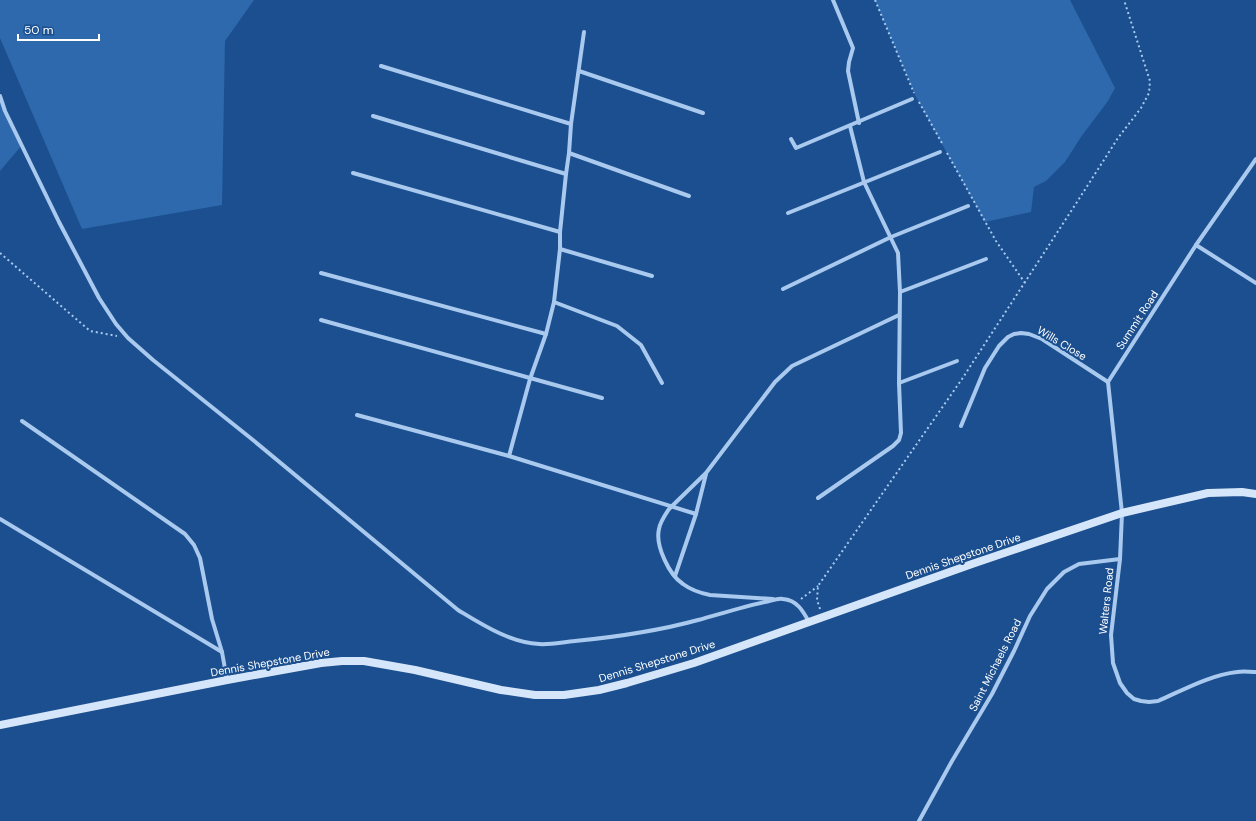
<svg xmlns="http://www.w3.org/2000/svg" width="1256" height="821" viewBox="0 0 1256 821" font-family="'DM Sans',sans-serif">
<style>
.green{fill:#2e69ad}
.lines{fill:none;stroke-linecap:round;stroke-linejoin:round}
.path{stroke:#a9c9ee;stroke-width:2;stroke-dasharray:2 3;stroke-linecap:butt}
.street{stroke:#a9c9ee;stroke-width:4}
.secondary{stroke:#d6e6fa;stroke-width:8}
.labels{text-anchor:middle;stroke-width:4;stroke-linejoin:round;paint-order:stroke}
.street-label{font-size:11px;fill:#fff;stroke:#1b4f8f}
</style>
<rect width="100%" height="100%" fill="#1b4f8f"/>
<g class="green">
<path d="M0,0H254L225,41L222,205L82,229L0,38Z"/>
<path d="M875,0H1070L1115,88L1108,101L1081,137L1065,162L1046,181L1034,187L1031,212L985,222L915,95Z"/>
<path d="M0,96L22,145L0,171Z"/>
</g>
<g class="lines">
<g class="path">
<path d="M875,0L914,93"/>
<path d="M919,102L943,145"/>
<path d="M947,153L996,241L1025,283"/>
<path d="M0,253L90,331L117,336"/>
<path d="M801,599L818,586"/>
<path d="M820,609L817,600L818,586L962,379L1077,202L1118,138L1141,108L1149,93L1150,81L1124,0"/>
</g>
<g class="street">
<path d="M833,0L853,48L849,62L848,71L859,123"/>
<path d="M381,66L571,124"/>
<path d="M579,71L703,113"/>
<path d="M0,96L5,111L59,222L99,298L116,324L128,338L153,360L253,440L458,610C483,625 509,642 539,644C550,645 563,642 575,641C616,637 658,631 698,620C720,614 742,607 765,602C771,601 777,598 783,599C797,600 803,611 809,622"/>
<path d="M373,116L566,174"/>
<path d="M791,139L796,148L912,99"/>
<path d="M569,153L689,196"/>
<path d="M1256,159L1196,245L1108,382L1122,513L1120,559L1111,635L1113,663L1120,683L1127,693L1134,699L1141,701L1149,702L1158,701C1183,690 1210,675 1237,672C1243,671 1250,672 1256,672"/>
<path d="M353,173L560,232"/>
<path d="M788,213L940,152"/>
<path d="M1196,245L1256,283"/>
<path d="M560,249L652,276"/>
<path d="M321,273L546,334"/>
<path d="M783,289L891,237L968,206"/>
<path d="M900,292L986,259"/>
<path d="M554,302L617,326L641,345L662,383"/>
<path d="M321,320L602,398"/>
<path d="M899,383L957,361"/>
<path d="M357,415L509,456L696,514"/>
<path d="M22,421L185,534L194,545L200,558L212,619L222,652L227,680"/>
<path d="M961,426L985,368L999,346L1008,337L1014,334L1021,333L1029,334L1042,339L1108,382"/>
<path d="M509,456L530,379L546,334L554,302L560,249V232L566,174L569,153L571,124L584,32"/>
<path d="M818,498L893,446L899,440L901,433L899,383L900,292L898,253L864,182L850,126"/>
<path d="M0,519L222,652"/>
<path d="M675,576L696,514L706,474"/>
<path d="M773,599L710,595C700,593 691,590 683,584C669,575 655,545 659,529C660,522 665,515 669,509L706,473L775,382L792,366L899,315"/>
<path d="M919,821L952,761L992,694L1014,651L1030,616L1047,589L1064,572L1079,564L1120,559"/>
</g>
<path class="secondary" d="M0,725L227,680L321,663L342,661H364L415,670L501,690L535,695H564L599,690L627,683L694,663L972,564L1122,513L1208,493L1242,492L1256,494"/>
</g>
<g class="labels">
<g class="street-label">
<text transform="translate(1137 320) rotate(-57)" y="4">Summit Road</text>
<text transform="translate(1062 343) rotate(31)" y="4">Wills Close</text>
<text transform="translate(963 556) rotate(-19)" y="4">Dennis Shepstone Drive</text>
<text transform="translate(1106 601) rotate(-84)" y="4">Walters Road</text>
<text transform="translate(657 661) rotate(-17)" y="4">Dennis Shepstone Drive</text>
<text transform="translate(270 662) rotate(-10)" y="4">Dennis Shepstone Drive</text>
<text transform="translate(995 665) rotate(-63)" y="4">Saint Michaels Road</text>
</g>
</g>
<path d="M18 34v6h81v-6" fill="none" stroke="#ffffff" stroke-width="2"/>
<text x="24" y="34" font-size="12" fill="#ffffff" stroke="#1b4f8f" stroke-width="3" paint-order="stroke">50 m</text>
</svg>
